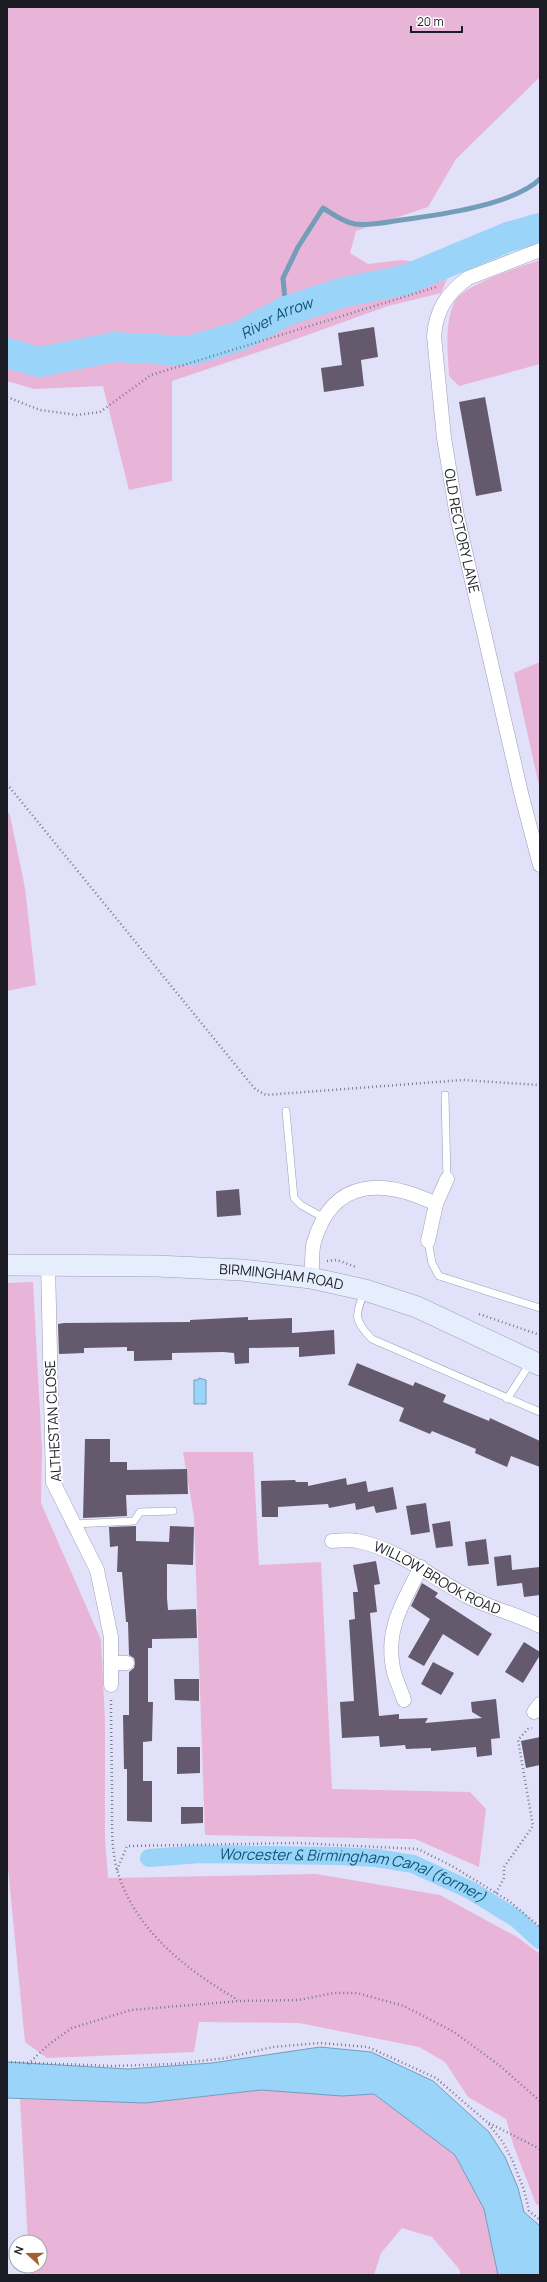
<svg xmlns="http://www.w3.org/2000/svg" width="547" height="2282" viewBox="0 0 547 2282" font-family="Manrope,sans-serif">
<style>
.green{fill:#e8b5d9}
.water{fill:#9ad4f9;stroke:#749db9}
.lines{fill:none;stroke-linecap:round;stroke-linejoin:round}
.stream{stroke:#749db9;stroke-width:5}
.canal{stroke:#9ad4f9;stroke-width:18}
.river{stroke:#9ad4f9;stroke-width:30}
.building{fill:#65596d}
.lane-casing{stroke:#9d9db4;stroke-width:8}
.street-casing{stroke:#9d9db4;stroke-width:15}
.secondary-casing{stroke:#9d9db4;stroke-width:22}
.path{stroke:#7b7b8c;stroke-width:2.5;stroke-dasharray:1 3;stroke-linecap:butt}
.lane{stroke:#fff;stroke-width:7}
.street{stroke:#fff;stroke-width:14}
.secondary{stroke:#e6eefd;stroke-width:21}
.labels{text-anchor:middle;stroke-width:4;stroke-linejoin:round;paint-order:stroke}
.street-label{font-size:14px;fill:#1c1c25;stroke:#fff}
.water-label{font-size:15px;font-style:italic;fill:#0b5476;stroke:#fff}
</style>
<rect width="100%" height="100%" fill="#e1e1fa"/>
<g class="green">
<path d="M7,7H540V77L456,159L428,207L356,231L350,253L368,264L402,260L452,268L441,293L388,306L285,343L172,381V481L129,490L103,386L34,389L7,381Z"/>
<path d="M540,260V364L459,386L449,376C448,353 444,326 454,303C461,285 521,267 540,260Z"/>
<path d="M540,662V790L514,673Z"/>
<path d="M7,812L10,815L25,888L36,985L7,991Z"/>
<path d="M33,1282L42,1450L41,1503L101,1640L105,1720V1837L108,1878L316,1874L440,1895L517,1937L540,1954V2206L536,2204L514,2147L506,2119L468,2097L445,2062L419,2047L299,2023L199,2022L194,2052L47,2058L25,2042L7,1858V1283Z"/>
<path d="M183,1452H253L259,1565L321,1562L332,1789L470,1792L486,1809L479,1867L415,1839L205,1835L194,1517Z"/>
<path d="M261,2090L342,2096L374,2094L455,2155L484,2209L498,2275H461L459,2269L432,2237L402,2228L381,2253L374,2275H30L29,2266H40V2242H28L20,2099L145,2103Z"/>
</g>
<g class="water">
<path d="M199,1378L206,1380V1404H194V1380H198Z"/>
<path d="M320,2047L371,2052L433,2081L489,2132L505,2157L518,2188L524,2212L540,2226V2275H498L484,2209L455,2155L374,2094L342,2096L261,2090L145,2103L7,2098V2062L128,2069L212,2063Z"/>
</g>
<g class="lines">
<path class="stream" d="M286,311L283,278L298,247L323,208C333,214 343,222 355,224C370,226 386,222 401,220C439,215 513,205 540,179"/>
<path class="canal" id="s1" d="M149,1858L201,1854L337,1856L376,1858L413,1864L470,1890L517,1919L540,1940"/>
<path class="river" id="s2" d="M7,353L39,362L115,347L189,351L240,336L286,311L344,292L405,280L508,237L540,228"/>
</g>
<g class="building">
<path d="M374,327L378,357L361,360L364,386L324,392L321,368L342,365L338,333Z"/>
<path d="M485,397L502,491L476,496L459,402Z"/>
<path d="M239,1189L241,1215L217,1217L216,1191Z"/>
<path d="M248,1317V1320L292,1318V1333L334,1330L335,1354L299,1357V1347L249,1348V1363L235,1364L234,1353L223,1352L172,1353V1360L134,1361V1351H127V1347L84,1348V1353L59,1354L58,1324L64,1323L190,1322V1320Z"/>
<path d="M357,1363L413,1386L415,1382L446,1395L443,1402L489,1421L490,1418L540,1441V1467L511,1456L507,1467L475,1453L476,1449L432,1431L430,1434L399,1421L404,1408L348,1385Z"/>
<path d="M85,1439H110V1462H127V1470L187,1469L188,1494L126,1495L127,1516L83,1518Z"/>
<path d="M346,1478L347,1485L366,1481L368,1492L393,1487L397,1509L376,1513L374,1506L356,1510L355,1503L329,1508L328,1504L278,1507V1517H262L261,1481L295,1480L296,1482H308V1486Z"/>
<path d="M426,1503L430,1532L411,1535L406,1506Z"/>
<path d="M450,1521L453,1546L436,1548L432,1524Z"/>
<path d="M136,1526V1541L169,1542L170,1526L194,1527L193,1565L167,1564V1598L168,1610L196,1609L197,1638L152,1639V1648H148V1702H153L152,1741L143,1742V1781H152V1822L127,1821V1769H124L123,1715H129V1672L134,1668L135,1663L134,1658L129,1655L128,1622H126L122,1572H117L118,1546L110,1547L109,1527Z"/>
<path d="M486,1539L489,1564L468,1566L465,1542Z"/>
<path d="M511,1555L512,1570L540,1567V1595L524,1597L522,1583L497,1586L494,1557Z"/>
<path d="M376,1561L380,1584L374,1585L377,1612L370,1613L379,1716L399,1714V1719L428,1718L425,1723L482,1718L472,1712L471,1702L496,1699L500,1738L491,1739L492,1755L477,1757L476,1747L431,1751V1748L406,1749L405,1745L380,1747L379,1736L342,1738L340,1702L354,1701L349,1620L355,1619L353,1592H358L353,1565Z"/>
<path d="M422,1583L438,1593L435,1597L492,1634L478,1656L443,1634L424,1666L408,1657L430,1619L411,1606Z"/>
<path d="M524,1642L540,1652V1655L523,1683L505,1672Z"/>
<path d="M433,1662L454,1673L441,1695L421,1684Z"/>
<path d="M174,1679H199V1701L175,1700Z"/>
<path d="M540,1737V1765L526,1768L521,1741Z"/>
<path d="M177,1747H200V1773L177,1774Z"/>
<path d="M181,1807H203V1823L181,1824Z"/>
</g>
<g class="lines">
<defs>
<g id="lane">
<path d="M445,1095L447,1179"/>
<path d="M286,1111L294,1198L301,1205L324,1218"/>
<path d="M428,1241L432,1263L439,1276L540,1308"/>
<path d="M365,1291C355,1315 353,1320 372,1339L540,1412"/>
<path d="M507,1399L531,1362"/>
<path d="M74,1524L134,1521L140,1512L173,1511"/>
</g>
<g id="street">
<path id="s3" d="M540,250L468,278C447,293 436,310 434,336L444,438L457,516L522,797L540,865"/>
<path d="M428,1241L436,1204"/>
<path d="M48,1264L53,1482L97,1570L111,1637V1685"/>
<path d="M311,1278C313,1267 311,1252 314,1242C333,1177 384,1179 436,1204L447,1179"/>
<path id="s4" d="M332,1541C340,1541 350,1539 357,1541C399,1549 432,1578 469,1597C492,1609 517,1614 540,1626"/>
<path d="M111,1663H127"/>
<path d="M404,1700C401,1690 395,1679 393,1668C385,1628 404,1601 421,1567"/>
<path d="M534,1712L540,1704"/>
</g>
<g id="secondary">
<path id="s5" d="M7,1265L157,1266L242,1270L311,1278L365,1290L417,1307L540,1365"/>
</g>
</defs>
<use href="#lane" class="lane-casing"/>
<use href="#street" class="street-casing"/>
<use href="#secondary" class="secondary-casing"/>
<g class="path">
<path d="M7,397L40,410L77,415L100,412L151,375L436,287"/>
<path d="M7,784L255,1089L266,1095L463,1080L540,1085"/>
<path d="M327,1261L337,1260L356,1267"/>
<path d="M479,1314L540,1335"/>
<path d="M111,1700C111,1733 112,1767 112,1800C112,1823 111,1847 117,1870C135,1931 187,1970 238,2000"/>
<path d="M117,1870L127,1846L297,1843L418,1849L452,1866L509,1901L540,1927"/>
<path d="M496,1893L504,1878V1867L533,1826L518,1740L528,1729L532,1728"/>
<path d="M7,2062L113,2066L174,2064L226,2058L273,2047L320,2043L368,2047L436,2078L487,2122L502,2141L512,2159L524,2190L529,2211L540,2220"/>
<path d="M28,2064L48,2045L72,2028L131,2010L240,2001L298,2000L334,1993H357L404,2006L454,2032L499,2065L540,2101"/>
<path d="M489,2123L540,2149"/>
</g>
<use href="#lane" class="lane"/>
<use href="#street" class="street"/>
<use href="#secondary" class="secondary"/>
</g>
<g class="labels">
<g class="street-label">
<text dy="5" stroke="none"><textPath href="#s3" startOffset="344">OLD RECTORY LANE</textPath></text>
<text dy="5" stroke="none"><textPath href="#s5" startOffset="275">BIRMINGHAM ROAD</textPath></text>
<text transform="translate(53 1421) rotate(-93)" y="5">ALTHESTAN CLOSE</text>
<text dy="5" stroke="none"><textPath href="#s4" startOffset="114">WILLOW BROOK ROAD</textPath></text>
</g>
<g class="water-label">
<text dy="5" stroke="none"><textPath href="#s2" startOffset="279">River Arrow</textPath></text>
<text dy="5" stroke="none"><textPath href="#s1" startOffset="207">Worcester &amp; Birmingham Canal (former)</textPath></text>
</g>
</g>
<rect width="547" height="2282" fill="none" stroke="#1c1c25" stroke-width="16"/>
<g transform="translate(28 2254) rotate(291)"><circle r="19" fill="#ffffff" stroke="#a4a4a8"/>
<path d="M0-3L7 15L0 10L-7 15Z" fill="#a45f31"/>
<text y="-6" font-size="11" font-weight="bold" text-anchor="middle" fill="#1c1c25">N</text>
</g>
<path d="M411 26v6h51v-6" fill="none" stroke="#1c1c25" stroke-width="2"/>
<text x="417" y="26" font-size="12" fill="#1c1c25" stroke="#ffffff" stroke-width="3" paint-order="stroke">20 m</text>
</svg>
